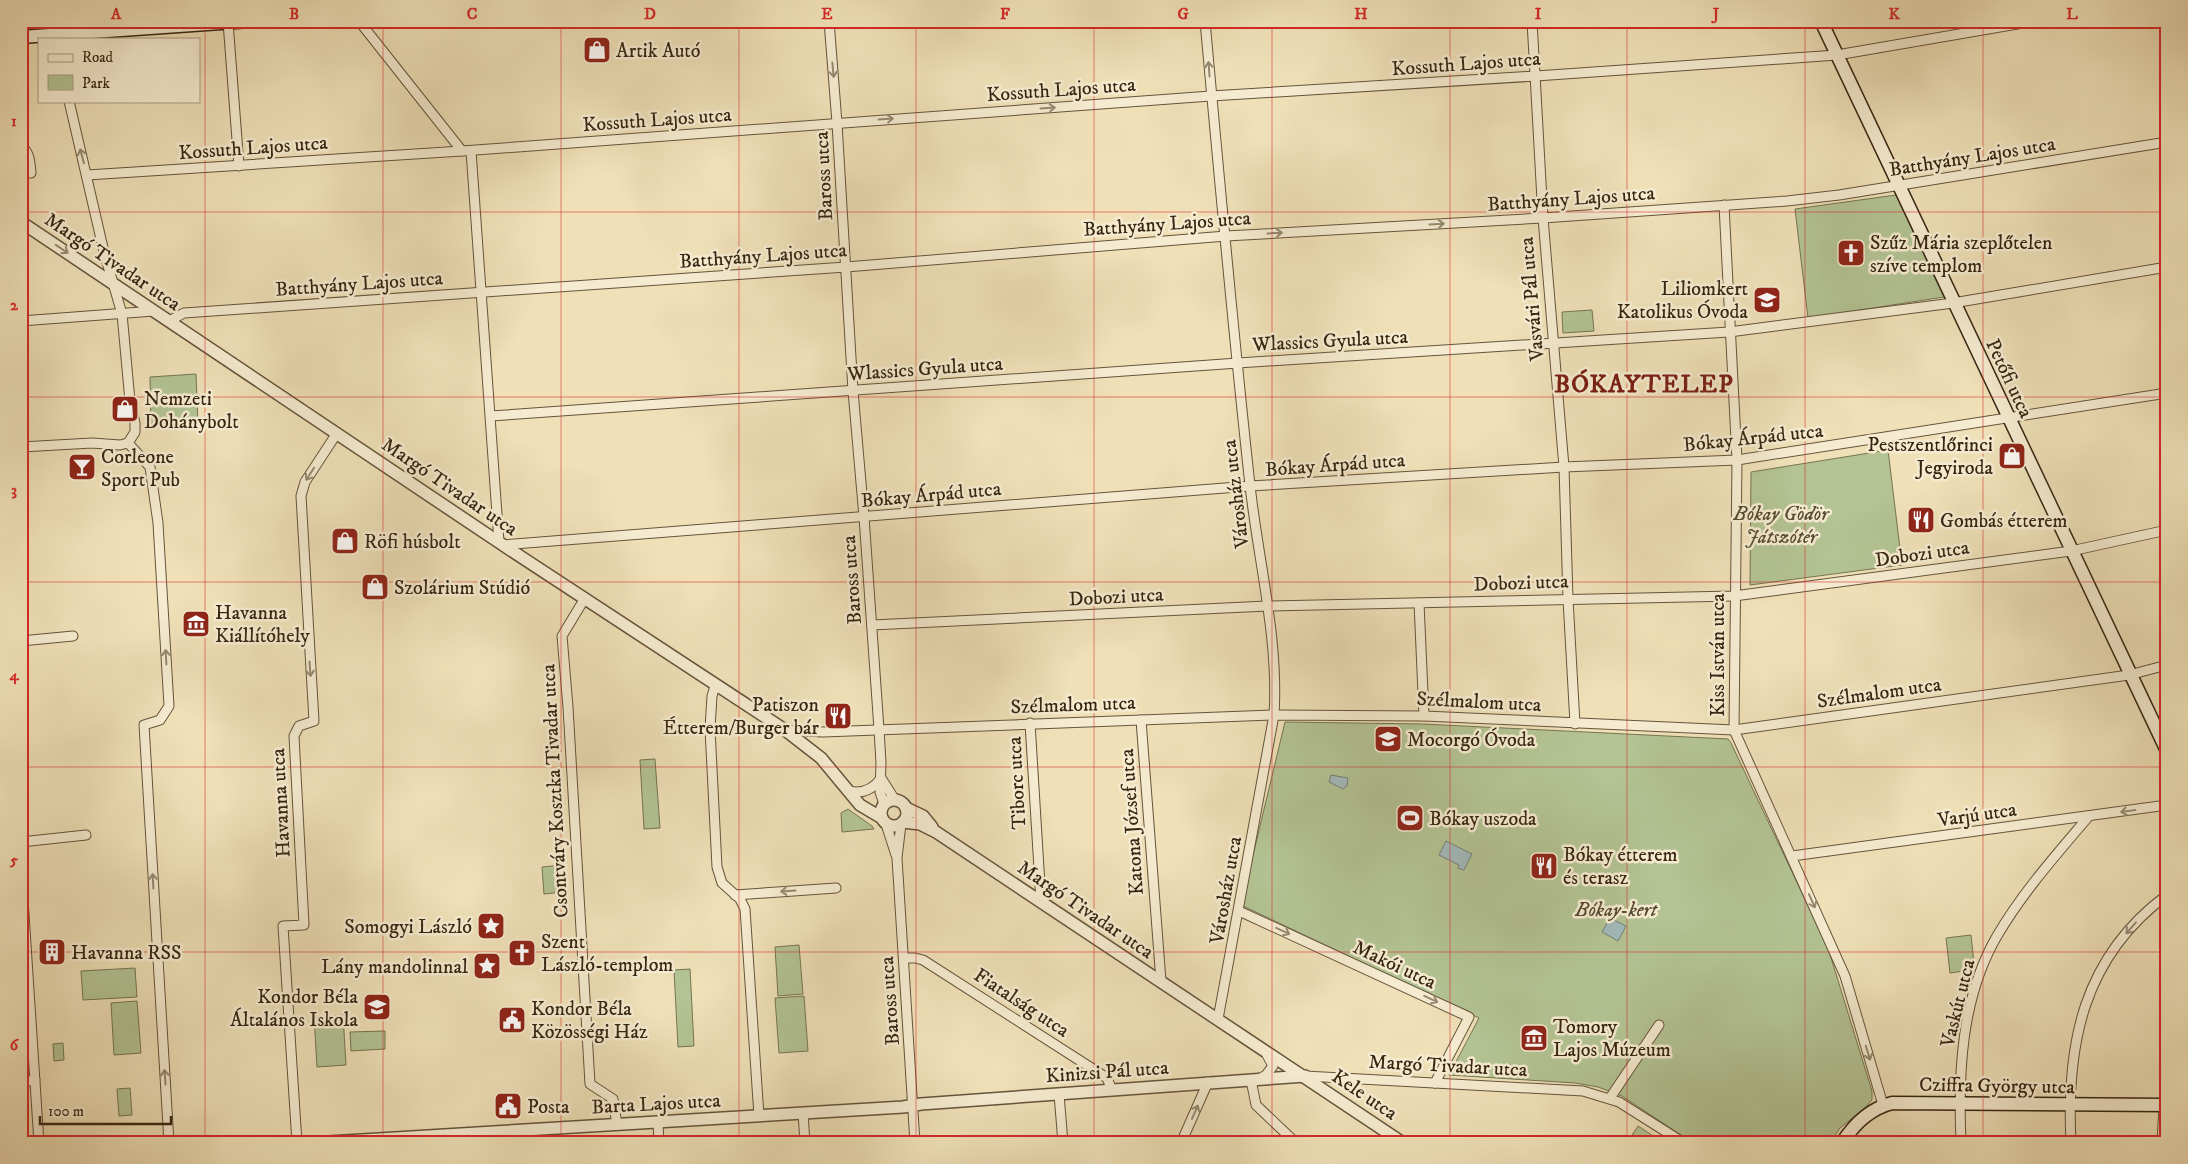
<svg xmlns="http://www.w3.org/2000/svg" width="2188" height="1164" viewBox="0 0 2188 1164" font-family="'IM FELL DW Pica',serif">
<style>
.green{fill:#b3c393;stroke:#757452}
.water{fill:#a1babb;stroke:#777e77}
.lines{fill:none;stroke-linecap:round;stroke-linejoin:round}
.minor-casing{stroke:#65543b;stroke-width:11}
.tertiary-casing{stroke:#65543b;stroke-width:14}
.secondary-casing{stroke:#372512;stroke-width:15}
.minor{stroke:#f5ebd0;stroke-width:9}
.tertiary{stroke:#f5ebd0;stroke-width:11}
.secondary{stroke:#f5ebd0;stroke-width:12}
.tram{stroke:#372512;stroke-width:1}
.oneway{stroke:#968871}
.grid{fill:none;stroke:#d62828;stroke-width:1;stroke-opacity:0.55}
.labels{text-anchor:middle;stroke-width:5;stroke-linejoin:round;paint-order:stroke}
.poi-label{font-size:20px;fill:#372512;stroke:#f5ebd0;text-anchor:start}
.street-label{font-size:20px;fill:#372512;stroke:#f5ebd0}
.park-label{font-size:20px;font-style:italic;fill:#564c32;stroke:#f5ebd0}
.district-label{font-size:25px;font-weight:bold;letter-spacing:1px;fill:#7a1f14;stroke:#f5ebd0}
.neatline{fill:none;stroke:#d62828;stroke-width:2}
.grid-label{font-size:16px;text-anchor:middle;font-weight:bold;fill:#d62828}
</style>
<rect width="100%" height="100%" fill="#efe0b7"/>
<filter id="stains"><feTurbulence type="fractalNoise" baseFrequency=".004" numOctaves="4"/><feColorMatrix values="0 0 0 0 .2 0 0 0 0 .09 0 0 0 0 .02 0 0 0 .5 -.17"/></filter>
<radialGradient id="worn" r=".72"><stop offset=".6" stop-color="#630" stop-opacity="0"/><stop offset="1" stop-color="#630" stop-opacity=".3"/></radialGradient>
<g class="green">
<path d="M1896,195L1944,297L1808,318L1795,209Z"/>
<path d="M1592,310L1594,331L1563,333L1562,312Z"/>
<path d="M196,374L198,425L151,426L150,377Z"/>
<path d="M1888,450L1902,565L1750,585L1751,472Z"/>
<path d="M1285,722L1422,724L1728,739L1731,743L1828,948L1872,1091V1100L1866,1107L1840,1128L1830,1143H1693L1622,1096L1598,1087L1575,1083L1449,1075L1479,1018L1241,905Z"/>
<path d="M655,759L660,828L644,829L640,760Z"/>
<path d="M848,809L872,826L874,829L842,832L841,813Z"/>
<path d="M562,865L564,892L544,894L542,867Z"/>
<path d="M1971,935L1974,963L1971,970L1950,973L1946,938Z"/>
<path d="M799,945L803,994L778,996L775,947Z"/>
<path d="M135,968L137,997L83,1000L81,971Z"/>
<path d="M690,969L694,1046L678,1047L674,970Z"/>
<path d="M804,996L808,1051L779,1053L775,998Z"/>
<path d="M137,1001L141,1053L114,1055L111,1003Z"/>
<path d="M343,1015L346,1065L317,1067L314,1017Z"/>
<path d="M385,1031V1049L351,1051L350,1032Z"/>
<path d="M63,1043L64,1060L54,1061L53,1044Z"/>
<path d="M130,1088L132,1115L119,1116L117,1089Z"/>
<path d="M1638,1126L1664,1143H1627Z"/>
</g>
<g class="water">
<path d="M1331,775L1348,778L1347,786L1343,789L1329,782Z"/>
<path d="M1446,841L1472,854L1464,870L1458,868L1459,865L1439,855Z"/>
<path d="M1610,918L1626,926L1618,941L1602,932Z"/>
</g>
<g class="lines">
<defs>
<g id="minor">
<path d="M359,21L462,151"/>
<path d="M829,21L837,123L853,391L864,517L879,729L881,763L880,792L884,804"/>
<path d="M1205,21C1219,176 1233,331 1250,485C1258,560 1279,639 1274,715L1218,1019"/>
<path d="M1532,21L1543,218L1564,467L1568,599L1575,724"/>
<path d="M228,22L239,166"/>
<path d="M69,101L104,252L122,314L130,401L135,423V432L128,443"/>
<path d="M21,146C30,152 30,163 31,173L21,172"/>
<path d="M471,151L499,542"/>
<path d="M87,175L462,151L1211,96L1536,76L1837,55L2035,21"/>
<path d="M1724,205L1737,460L1734,730L1845,976L1883,1105"/>
<path d="M21,321L154,311"/>
<path d="M169,321L184,313L846,267L1226,236L1543,218L1787,201L1839,195L2167,142"/>
<path d="M491,416L1238,363L1729,332L1953,303L2167,267"/>
<path d="M128,443L150,467L158,523L169,706L160,720L144,725L169,1143"/>
<path d="M21,447L92,443L120,445L128,443"/>
<path d="M503,545L1250,486L1564,467L1737,460L2167,393"/>
<path d="M585,598L562,636L568,707L590,1084L613,1099L617,1125"/>
<path d="M1419,603L1424,716"/>
<path d="M872,625L1267,606L1734,596L2071,551L2167,530"/>
<path d="M21,641L73,636"/>
<path d="M715,686L712,696L710,729L717,867L722,883L740,899L745,909L759,1116"/>
<path d="M1141,720L1161,981"/>
<path d="M1030,723L1041,901"/>
<path d="M785,730L823,732L1274,715L1424,716L1734,730L2129,675L2167,665"/>
<path d="M881,778L895,800"/>
<path d="M848,791C862,794 873,790 881,778"/>
<path d="M886,824L896,855"/>
<path d="M901,824L897,858L915,1143"/>
<path d="M21,842L86,835"/>
<path d="M1792,856L2167,805"/>
<path d="M21,868L39,1143"/>
<path d="M735,895L836,888"/>
<path d="M1239,911L1469,1017L1435,1083"/>
<path d="M904,958H915L923,960L1107,1078L1112,1090"/>
<path d="M1305,1076L1583,1091L1619,1102L1684,1143"/>
<path d="M1259,1079L1266,1075L1273,1066L1266,1053"/>
<path d="M1251,1080L1256,1105L1296,1143"/>
<path d="M21,1082L35,1080"/>
<path d="M1059,1094L1063,1143"/>
<path d="M1610,1098L1659,1025"/>
<path d="M803,1113L805,1143"/>
<path d="M658,1122L659,1143"/>
<path d="M297,1143L283,926L304,925L294,736L299,726L314,721L301,496L305,482L337,433"/>
<path d="M1181,1143L1208,1082"/>
<path d="M1961,1143C1958,1073 1961,998 1997,936C2022,893 2056,855 2089,816"/>
<path d="M2071,1143C2066,1044 2083,957 2167,895"/>
<path d="M2162,1143L2164,1105"/>
</g>
<g id="tertiary">
<path d="M53,21L55,35"/>
<path d="M21,222L503,545L785,730L821,758L860,805L882,818"/>
<circle cx="894" cy="813" r="13"/>
<path d="M906,808L923,816L932,827"/>
<path d="M903,822L920,824L936,832L1403,1143"/>
<path d="M312,1143L903,1107L921,1104L1305,1076"/>
</g>
<g id="secondary">
<path d="M1821,21L2167,751"/>
<path d="M21,37L250,21"/>
<path d="M1842,1143C1854,1124 1869,1109 1892,1103L2167,1105"/>
</g>
</defs>
<use href="#minor" class="minor-casing"/>
<use href="#tertiary" class="tertiary-casing"/>
<use href="#secondary" class="secondary-casing"/>
<use href="#minor" class="minor"/>
<use href="#tertiary" class="tertiary"/>
<use href="#secondary" class="secondary"/>
<path class="tram" d="M21,28L119,21"/>
</g>
<defs><path id="oneway-shaft" d="M-6 0H5M1.5-3L5.5 0L1.5 3" fill="none" stroke-width="1.6" stroke-linecap="round" stroke-linejoin="round" transform="scale(1.25)"/></defs>
<g class="oneway">
<use href="#oneway-shaft" transform="translate(1209 69) rotate(-94)"/>
<use href="#oneway-shaft" transform="translate(833 70) rotate(85)"/>
<use href="#oneway-shaft" transform="translate(1048 108) rotate(-4)"/>
<use href="#oneway-shaft" transform="translate(886 119) rotate(-4)"/>
<use href="#oneway-shaft" transform="translate(82 156) rotate(-105)"/>
<use href="#oneway-shaft" transform="translate(1437 224) rotate(-3)"/>
<use href="#oneway-shaft" transform="translate(1275 233) rotate(-3)"/>
<use href="#oneway-shaft" transform="translate(62 249) rotate(34)"/>
<use href="#oneway-shaft" transform="translate(310 474) rotate(123)"/>
<use href="#oneway-shaft" transform="translate(166 657) rotate(-93)"/>
<use href="#oneway-shaft" transform="translate(310 669) rotate(86)"/>
<use href="#oneway-shaft" transform="translate(2128 811) rotate(172)"/>
<use href="#oneway-shaft" transform="translate(153 881) rotate(-93)"/>
<use href="#oneway-shaft" transform="translate(788 891) rotate(176)"/>
<use href="#oneway-shaft" transform="translate(1812 901) rotate(66)"/>
<use href="#oneway-shaft" transform="translate(2131 928) rotate(131)"/>
<use href="#oneway-shaft" transform="translate(1283 931) rotate(25)"/>
<use href="#oneway-shaft" transform="translate(1431 999) rotate(25)"/>
<use href="#oneway-shaft" transform="translate(1868 1053) rotate(73)"/>
<use href="#oneway-shaft" transform="translate(165 1077) rotate(-94)"/>
<use href="#oneway-shaft" transform="translate(1195 1112) rotate(-66)"/>
</g>
<path class="grid" d="M205,21V1143M383,21V1143M561,21V1143M739,21V1143M916,21V1143M1094,21V1143M1272,21V1143M1450,21V1143M1627,21V1143M1805,21V1143M1983,21V1143M21,212H2167M21,397H2167M21,582H2167M21,767H2167M21,952H2167"/>
<defs>
<symbol id="shop-square" viewBox="-11 -11 22 22"><rect x="-9" y="-9" width="18" height="18" rx="4" fill="#8f2418" stroke="#f5ebd0"/><path d="M-5-2.5h2.3a2.7 3.5 0 0 1 5.4 0H5L5.5 6h-11ZM-1.5-2.5h3a1.5 2.3 0 0 0-3 0Z" fill="#fff"/></symbol>
<symbol id="church-square" viewBox="-11 -11 22 22"><rect x="-9" y="-9" width="18" height="18" rx="4" fill="#8f2418" stroke="#f5ebd0"/><path d="M-1.2-6h2.4v3.5h3.3v2.4h-3.3V6h-2.4V-.1h-3.3v-2.4h3.3Z" fill="#fff"/></symbol>
<symbol id="school-square" viewBox="-11 -11 22 22"><rect x="-9" y="-9" width="18" height="18" rx="4" fill="#8f2418" stroke="#f5ebd0"/><path d="M0-5L7-2L0 1L-7-2ZM-4 1L0 2.5L4 1V4Q0 6-4 4Z" fill="#fff"/></symbol>
<symbol id="bar-square" viewBox="-11 -11 22 22"><rect x="-9" y="-9" width="18" height="18" rx="4" fill="#8f2418" stroke="#f5ebd0"/><path d="M-6-5H6L.8 .8V4.5H3.5V6h-7V4.5H-.8V.8Z" fill="#fff"/></symbol>
<symbol id="restaurant-square" viewBox="-11 -11 22 22"><rect x="-9" y="-9" width="18" height="18" rx="4" fill="#8f2418" stroke="#f5ebd0"/><path d="M-5-6h1v4h1v-4h1v4h1v-4h1v5L-1.5 .5V6h-2V.5L-5-1ZM5-6V6H3V1.5H1.5Q1.5-4 5-6Z" fill="#fff"/></symbol>
<symbol id="museum-square" viewBox="-11 -11 22 22"><rect x="-9" y="-9" width="18" height="18" rx="4" fill="#8f2418" stroke="#f5ebd0"/><path d="M0-6L6-3V-2H-6V-3ZM-5-1h2V3h-2ZM-1-1h2V3h-2ZM3-1h2V3H3ZM-6 4H6V6H-6Z" fill="#fff"/></symbol>
<symbol id="stadium-square" viewBox="-11 -11 22 22"><rect x="-9" y="-9" width="18" height="18" rx="4" fill="#8f2418" stroke="#f5ebd0"/><path d="M0-5a6.5 5 0 1 0 0 10a6.5 5 0 1 0 0-10ZM-3.5-1.8h7v3.6h-7Z" fill="#fff"/></symbol>
<symbol id="sight-square" viewBox="-11 -11 22 22"><rect x="-9" y="-9" width="18" height="18" rx="4" fill="#8f2418" stroke="#f5ebd0"/><path d="M0-6L1.8-2.2L6-1.7L2.9 1.2L3.7 5.4L0 3.3L-3.7 5.4L-2.9 1.2L-6-1.7L-1.8-2.2Z" fill="#fff"/></symbol>
<symbol id="building-square" viewBox="-11 -11 22 22"><rect x="-9" y="-9" width="18" height="18" rx="4" fill="#8f2418" stroke="#f5ebd0"/><path d="M-4-6H4V6H1V3H-1V6H-4ZM-2.5-4.3h1.7v1.8h-1.7ZM.8-4.3h1.7v1.8H.8ZM-2.5-1h1.7V.8h-1.7ZM.8-1h1.7V.8H.8Z" fill="#fff"/></symbol>
<symbol id="civic-square" viewBox="-11 -11 22 22"><rect x="-9" y="-9" width="18" height="18" rx="4" fill="#8f2418" stroke="#f5ebd0"/><path d="M-.6-6.5H3V-4.5H.6V-3L4-1V1h2V6H-6V1h2V-1L-.6-3ZM-1.2 2.5V6h2.4V2.5Z" fill="#fff"/></symbol>
</defs>
<g fill-rule="evenodd">
<use href="#shop-square" x="581" y="34" width="32" height="32"/>
<use href="#church-square" x="1835" y="237" width="32" height="32"/>
<use href="#school-square" x="1751" y="284" width="32" height="32"/>
<use href="#shop-square" x="109" y="393" width="32" height="32"/>
<use href="#shop-square" x="1996" y="440" width="32" height="32"/>
<use href="#bar-square" x="66" y="451" width="32" height="32"/>
<use href="#restaurant-square" x="1905" y="504" width="32" height="32"/>
<use href="#shop-square" x="329" y="525" width="32" height="32"/>
<use href="#shop-square" x="359" y="571" width="32" height="32"/>
<use href="#museum-square" x="180" y="608" width="32" height="32"/>
<use href="#restaurant-square" x="822" y="700" width="32" height="32"/>
<use href="#school-square" x="1372" y="723" width="32" height="32"/>
<use href="#stadium-square" x="1394" y="802" width="32" height="32"/>
<use href="#restaurant-square" x="1528" y="850" width="32" height="32"/>
<use href="#sight-square" x="475" y="910" width="32" height="32"/>
<use href="#building-square" x="36" y="936" width="32" height="32"/>
<use href="#church-square" x="506" y="937" width="32" height="32"/>
<use href="#sight-square" x="471" y="950" width="32" height="32"/>
<use href="#school-square" x="361" y="991" width="32" height="32"/>
<use href="#civic-square" x="496" y="1004" width="32" height="32"/>
<use href="#museum-square" x="1518" y="1022" width="32" height="32"/>
<use href="#civic-square" x="492" y="1090" width="32" height="32"/>
</g>
<g class="labels">
<g class="poi-label">
<text x="616" y="57">Artik Autó</text>
<text x="1870" y="249">Szűz Mária szeplőtelen<tspan x="1870" dy="23">szíve templom</tspan></text>
<text x="1748" y="295" text-anchor="end">Liliomkert<tspan x="1748" dy="23">Katolikus Óvoda</tspan></text>
<text x="144" y="405">Nemzeti<tspan x="144" dy="23">Dohánybolt</tspan></text>
<text x="1993" y="451" text-anchor="end">Pestszentlőrinci<tspan x="1993" dy="23">Jegyiroda</tspan></text>
<text x="101" y="463">Corleone<tspan x="101" dy="23">Sport Pub</tspan></text>
<text x="1940" y="527">Gombás étterem</text>
<text x="364" y="548">Röfi húsbolt</text>
<text x="394" y="594">Szolárium Stúdió</text>
<text x="215" y="619">Havanna<tspan x="215" dy="23">Kiállítóhely</tspan></text>
<text x="819" y="711" text-anchor="end">Patiszon<tspan x="819" dy="23">Étterem/Burger bár</tspan></text>
<text x="1407" y="746">Mocorgó Óvoda</text>
<text x="1429" y="825">Bókay uszoda</text>
<text x="1563" y="861">Bókay étterem<tspan x="1563" dy="23">és terasz</tspan></text>
<text x="472" y="933" text-anchor="end">Somogyi László</text>
<text x="541" y="948">Szent<tspan x="541" dy="23">László-templom</tspan></text>
<text x="71" y="959">Havanna RSS</text>
<text x="468" y="973" text-anchor="end">Lány mandolinnal</text>
<text x="358" y="1003" text-anchor="end">Kondor Béla<tspan x="358" dy="23">Általános Iskola</tspan></text>
<text x="531" y="1015">Kondor Béla<tspan x="531" dy="23">Közösségi Ház</tspan></text>
<text x="1553" y="1033">Tomory<tspan x="1553" dy="23">Lajos Múzeum</tspan></text>
<text x="527" y="1113">Posta</text>
</g>
<g class="street-label">
<text transform="translate(1466 63) rotate(-4)" y="7">Kossuth Lajos utca</text>
<text transform="translate(1061 89) rotate(-4)" y="7">Kossuth Lajos utca</text>
<text transform="translate(657 119) rotate(-4)" y="7">Kossuth Lajos utca</text>
<text transform="translate(253 147) rotate(-4)" y="7">Kossuth Lajos utca</text>
<text transform="translate(1972 156) rotate(-9)" y="7">Batthyány Lajos utca</text>
<text transform="translate(823 176) rotate(-93)" y="7">Baross utca</text>
<text transform="translate(1571 198) rotate(-4)" y="7">Batthyány Lajos utca</text>
<text transform="translate(1167 223) rotate(-4)" y="7">Batthyány Lajos utca</text>
<text transform="translate(763 255) rotate(-4)" y="7">Batthyány Lajos utca</text>
<text transform="translate(113 261) rotate(34)" y="7">Margó Tivadar utca</text>
<text transform="translate(359 283) rotate(-4)" y="7">Batthyány Lajos utca</text>
<text transform="translate(1531 299) rotate(-95)" y="7">Vasvári Pál utca</text>
<text transform="translate(1330 340) rotate(-3)" y="7">Wlassics Gyula utca</text>
<text transform="translate(925 368) rotate(-4)" y="7">Wlassics Gyula utca</text>
<text transform="translate(2010 378) rotate(65)" y="7">Petőfi utca</text>
<text transform="translate(1753 437) rotate(-6)" y="7">Bókay Árpád utca</text>
<text transform="translate(1335 464) rotate(-4)" y="7">Bókay Árpád utca</text>
<text transform="translate(450 486) rotate(34)" y="7">Margó Tivadar utca</text>
<text transform="translate(931 494) rotate(-5)" y="7">Bókay Árpád utca</text>
<text transform="translate(1235 494) rotate(-97)" y="7">Városház utca</text>
<text transform="translate(1922 553) rotate(-8)" y="7">Dobozi utca</text>
<text transform="translate(851 580) rotate(-94)" y="7">Baross utca</text>
<text transform="translate(1521 582) rotate(-2)" y="7">Dobozi utca</text>
<text transform="translate(1116 596) rotate(-3)" y="7">Dobozi utca</text>
<text transform="translate(1717 655) rotate(-90)" y="7">Kiss István utca</text>
<text transform="translate(1879 692) rotate(-8)" y="7">Szélmalom utca</text>
<text transform="translate(1479 701) rotate(3)" y="7">Szélmalom utca</text>
<text transform="translate(1073 704) rotate(-2)" y="7">Szélmalom utca</text>
<text transform="translate(1016 783) rotate(-93)" y="7">Tiborc utca</text>
<text transform="translate(554 791) rotate(-93)" y="7">Csontváry Kosztka Tivadar utca</text>
<text transform="translate(280 803) rotate(-93)" y="7">Havanna utca</text>
<text transform="translate(1977 814) rotate(-8)" y="7">Varjú utca</text>
<text transform="translate(1131 822) rotate(-94)" y="7">Katona József utca</text>
<text transform="translate(1225 890) rotate(-80)" y="7">Városház utca</text>
<text transform="translate(1086 909) rotate(34)" y="7">Margó Tivadar utca</text>
<text transform="translate(1395 964) rotate(25)" y="7">Makói utca</text>
<text transform="translate(889 1001) rotate(-94)" y="7">Baross utca</text>
<text transform="translate(1022 1002) rotate(33)" y="7">Fiatalság utca</text>
<text transform="translate(1957 1003) rotate(-76)" y="7">Vaskút utca</text>
<text transform="translate(1448 1065) rotate(3)" y="7">Margó Tivadar utca</text>
<text transform="translate(1107 1071) rotate(-4)" y="7">Kinizsi Pál utca</text>
<text transform="translate(1997 1085) rotate(1)" y="7">Cziffra György utca</text>
<text transform="translate(1365 1094) rotate(34)" y="7">Kele utca</text>
<text transform="translate(656 1103) rotate(-3)" y="7">Barta Lajos utca</text>
</g>
<g class="park-label">
<text x="1781" y="520">Bókay Gödör<tspan x="1781" dy="23">Játszótér</tspan></text>
<text x="1616" y="916">Bókay-kert</text>
</g>
<g class="district-label">
<text x="1644" y="392">BÓKAYTELEP</text>
</g>
</g>
<rect width="2188" height="1164" fill="none" stroke="#efe0b7" stroke-width="55"/>
<rect x="38" y="38" width="162" height="65" fill="#f5ebd0" stroke="#a99c84"/>
<rect x="48" y="54" width="25" height="8" fill="#f5ebd0" stroke="#a99c84"/>
<text x="82" y="62" font-size="15" fill="#372512">Road</text>
<rect x="48" y="75" width="25" height="15" fill="#b3c393" stroke="#a99c84"/>
<text x="82" y="88" font-size="15" fill="#372512">Park</text>
<path d="M40 1116v8h131v-8" fill="none" stroke="#372512" stroke-width="2.5"/>
<text x="48" y="1116" font-size="15" fill="#372512" stroke="#f5ebd0" stroke-width="4" paint-order="stroke">100 m</text>
<rect x="28" y="28" width="2132" height="1108" class="neatline"/>
<g class="grid-label">
<text x="116" y="19">A</text>
<text x="294" y="19">B</text>
<text x="472" y="19">C</text>
<text x="650" y="19">D</text>
<text x="827" y="19">E</text>
<text x="1005" y="19">F</text>
<text x="1183" y="19">G</text>
<text x="1361" y="19">H</text>
<text x="1538" y="19">I</text>
<text x="1716" y="19">J</text>
<text x="1894" y="19">K</text>
<text x="2072" y="19">L</text>
<text x="14" y="126">1</text>
<text x="14" y="310">2</text>
<text x="14" y="495">3</text>
<text x="14" y="680">4</text>
<text x="14" y="865">5</text>
<text x="14" y="1050">6</text>
</g>
<rect width="100%" height="100%" filter="url(#stains)"/>
<rect width="100%" height="100%" fill="url(#worn)"/>
</svg>
